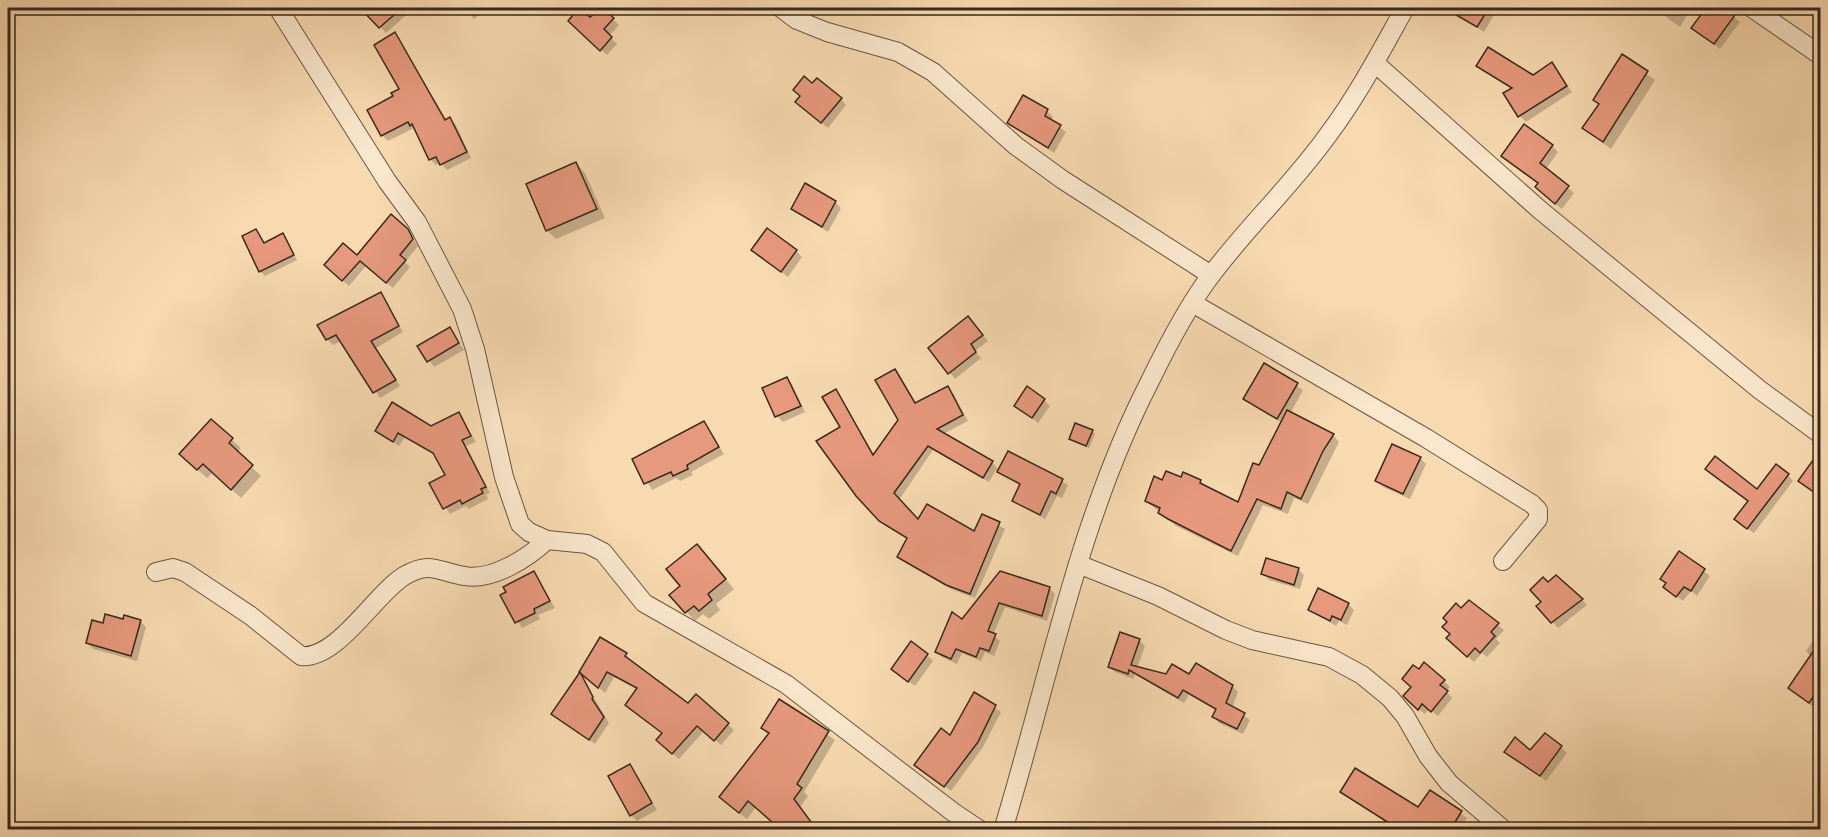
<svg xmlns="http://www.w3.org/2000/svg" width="1828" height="837" viewBox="0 0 1828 837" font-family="'Gentium Book Plus',serif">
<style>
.shadow{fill:#0003}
.building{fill:#e7997d;stroke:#39281c;stroke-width:1.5}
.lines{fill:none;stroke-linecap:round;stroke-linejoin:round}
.street-casing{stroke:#695441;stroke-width:20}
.street{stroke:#fae7cc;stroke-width:18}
</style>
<rect width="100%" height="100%" fill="#f8dab0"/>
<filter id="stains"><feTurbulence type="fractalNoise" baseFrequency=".00333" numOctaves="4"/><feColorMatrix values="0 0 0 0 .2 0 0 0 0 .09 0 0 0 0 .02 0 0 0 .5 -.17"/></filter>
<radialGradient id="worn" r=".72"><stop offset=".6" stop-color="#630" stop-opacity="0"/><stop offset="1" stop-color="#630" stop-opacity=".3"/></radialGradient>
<g class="shadow">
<path d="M368,8H414L386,33L365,11Z"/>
<path d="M465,8H488L474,19Z"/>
<path d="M600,8L619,25L609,36L617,44L607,55L575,27L590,20Z"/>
<path d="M1465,8H1498L1484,32L1460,16Z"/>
<path d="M1660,8H1680L1688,14L1680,27L1661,13L1658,10Z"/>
<path d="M1707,8H1722L1740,22L1720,49L1693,28Z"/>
<path d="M395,34L447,120L450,119L456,125L471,158L447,170L441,163L436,165L430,159L414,128L388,141L382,135L369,111L395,97L401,89Z"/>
<path d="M1622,56L1655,80L1611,149L1584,128L1600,105L1595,100Z"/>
<path d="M1552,64L1572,92L1526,122L1520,116L1513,89L1478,65L1533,76Z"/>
<path d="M841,99L846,105L828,128L803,108Z"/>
<path d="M1047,111L1053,117L1051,121L1066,132L1054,153L1009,123Z"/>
<path d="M1552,146L1558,152L1546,169L1574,193L1562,209L1542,193L1539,184L1503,156Z"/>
<path d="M576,163L585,173L605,218L556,239L547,230Z"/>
<path d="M835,202L841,208L828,232L792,209Z"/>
<path d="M407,230L418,246L405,262L410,267L393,288L366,266L349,286L332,271Z"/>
<path d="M256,231L265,244L282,235L297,260L265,276L260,271Z"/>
<path d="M753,250L796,251L802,257L788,277Z"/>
<path d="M380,294L403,332L376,348L400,386L380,398L341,341L333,345L327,339Z"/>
<path d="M968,318L988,341L975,351L981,358L955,379L930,348Z"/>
<path d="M450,329L464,350L434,367L419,346Z"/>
<path d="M1265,365L1303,390L1290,414L1333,435L1339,442L1308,504L1294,498L1288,514L1263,505L1238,556L1176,526L1146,501L1163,482L1182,479L1200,481L1207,488L1239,505L1282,423L1245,399Z"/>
<path d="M895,371L916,404L948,388L953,393L968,421L943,434L992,462L999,470L1008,453L1068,485L1062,498L1057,496L1045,519L1014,501L1021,486L996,470L989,482L933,450L899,500L919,521L975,533L982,516L1005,529L975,598L953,590L904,562L899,557L908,539L886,526L857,495L836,390L875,456L900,420Z"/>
<path d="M787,378L792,384L805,412L783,422L777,416Z"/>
<path d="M1044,400L1050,406L1038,423L1016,405Z"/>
<path d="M459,414L476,442L466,446L490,493L486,495L488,499L469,509L466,506L450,514L431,484L447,476L436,456L405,437L399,446L377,431L431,427Z"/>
<path d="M211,421L241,448L237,453L261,476L241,498L213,472L207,478L190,463Z"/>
<path d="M704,423L724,454L691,472L693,475L680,481L676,478L652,490L634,460Z"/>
<path d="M1092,431L1095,434L1089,448L1071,439Z"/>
<path d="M1420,458L1426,464L1410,499L1383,487L1377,481Z"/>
<path d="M1707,469L1758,491L1788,475L1793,481L1754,533L1742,525L1749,502Z"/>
<path d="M1680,553L1710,576L1697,596L1691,591L1683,601L1665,587Z"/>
<path d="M705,555L734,589L716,604L720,610L709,619L703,614L695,621L671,595L682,586Z"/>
<path d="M1298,569L1304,575L1300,589L1269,580L1263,574Z"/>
<path d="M1000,572L1049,588L1055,594L1047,621L1005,607L993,635L1000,641L994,656L985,652L981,661L962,653L957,664L942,657L937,652Z"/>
<path d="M534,573L555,608L538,615L540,619L522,628L502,596Z"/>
<path d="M1565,582L1587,605L1558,628L1538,606L1543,602L1548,584Z"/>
<path d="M1469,602L1504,630L1496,639L1500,643L1487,657L1482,653L1474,662L1448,638L1452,634L1449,622Z"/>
<path d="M1348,604L1354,610L1347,625L1339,621L1336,626L1310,609Z"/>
<path d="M124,621H140L146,627L137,661L93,649L87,643L104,625Z"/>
<path d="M1817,635L1820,638L1818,711L1790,688L1811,656L1806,651Z"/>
<path d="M601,639L626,655L631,662L688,705L696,696L734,730L721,745L704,731L679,759L664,746L663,734L638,690L614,677L605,693L587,678Z"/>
<path d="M1139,640L1145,646L1137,668L1232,686L1238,692L1232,708L1250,720L1243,734L1219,723L1214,717L1217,711L1189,695L1184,703L1135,674L1133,679L1115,672L1109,667Z"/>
<path d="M927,655L933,661L915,686L899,675Z"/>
<path d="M580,674L609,723L595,744L553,714Z"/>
<path d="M1444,681L1450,687L1446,691L1452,698L1438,716L1429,709L1425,714L1414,706L1412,687Z"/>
<path d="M974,694L1001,712L983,747L951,791L922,770L950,737Z"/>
<path d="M780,701L835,740L804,792L808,796L800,807L817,830H785L756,807L747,819L728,804L769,734L763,728Z"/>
<path d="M1561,747L1567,753L1546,781L1506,752H1530Z"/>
<path d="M630,765L657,810L637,821L631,815Z"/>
<path d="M1342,792L1419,809L1430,792L1467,818L1460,830H1397Z"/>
</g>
<g class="building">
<path d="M360,8H402L379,28Z"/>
<path d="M579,8L590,17L602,8L614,18L604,29L612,37L600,51L568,21Z"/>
<path d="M1444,8H1489L1477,27Z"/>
<path d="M1706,8H1725L1735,15L1714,44L1691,28Z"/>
<path d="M395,32L445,120L450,117L467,152L440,165L436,157L429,160L412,124L410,126L408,122L381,136L367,110L393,96L391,93L399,89L374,45Z"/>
<path d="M1488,47L1533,75L1552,62L1567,86L1518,117L1503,93L1512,88L1476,66Z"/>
<path d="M1622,54L1648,71L1603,142L1582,128L1599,104L1593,100Z"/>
<path d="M804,76L812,83L817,78L842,98L821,123L795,102L800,96L793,90Z"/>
<path d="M1023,95L1048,109L1045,116L1061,125L1048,148L1007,123Z"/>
<path d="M1524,124L1553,145L1540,163L1569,186L1555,204L1535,187L1538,183L1501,156Z"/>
<path d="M576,162L597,209L546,231L526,184Z"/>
<path d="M805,183L836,201L822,227L791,209Z"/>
<path d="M391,214L408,229L413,239L400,255L406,260L386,283L360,261L342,281L324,265L343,243L357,255Z"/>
<path d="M767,228L797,250L781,272L751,250Z"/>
<path d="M256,229L264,243L283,233L294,255L259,272L242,236Z"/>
<path d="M381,292L399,326L371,341L396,380L373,393L336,335L326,340L317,325Z"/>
<path d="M968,316L983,335L971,344L976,352L948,374L928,348Z"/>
<path d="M450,327L459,343L427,362L417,346Z"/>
<path d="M1264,363L1298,383L1277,419L1243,399Z"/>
<path d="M895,369L915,403L948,386L963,415L937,429L993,461L983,478L928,446L894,493L918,519L927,504L974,531L982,514L1000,522L970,594L946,585L897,557L907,538L879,521L856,496L816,441L840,427L822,397L836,389L873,455L898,420L875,380Z"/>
<path d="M787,377L801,406L775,417L762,388Z"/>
<path d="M1027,386L1045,399L1032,418L1014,406Z"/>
<path d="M392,402L431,426L459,412L471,436L462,440L486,487L481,489L483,493L462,504L460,500L443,509L429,483L445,475L433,453L398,433L393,442L375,431Z"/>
<path d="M1287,410L1334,434L1323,451L1301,499L1287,492L1281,509L1257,499L1231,551L1168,519L1158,513L1160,508L1145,501L1154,476L1162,480L1166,471L1181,477L1183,472L1201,480L1200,483L1238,502L1253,463L1259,465Z"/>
<path d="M211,419L233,438L229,443L253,465L231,490L203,464L197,470L179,454Z"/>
<path d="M704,421L719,447L687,465L688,469L673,476L671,472L644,484L632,459Z"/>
<path d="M1075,423L1093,430L1086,446L1069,439Z"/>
<path d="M1392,444L1421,457L1403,494L1375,481Z"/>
<path d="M1821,449V497L1798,481Z"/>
<path d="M1008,451L1063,479L1056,494L1051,491L1040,515L1012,501L1020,484L997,472Z"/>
<path d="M1715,456L1757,489L1776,464L1789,474L1747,529L1734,519L1748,501L1705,469Z"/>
<path d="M697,544L726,579L708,594L712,600L699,611L694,606L685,613L669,595L680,586L666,569Z"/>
<path d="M1679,551L1705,569L1691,591L1684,587L1676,597L1663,587L1666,583L1660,579Z"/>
<path d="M1266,558L1299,568L1294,585L1261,574Z"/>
<path d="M534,571L550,601L534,609L535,613L515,623L500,595L506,592L503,587Z"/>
<path d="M1000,571L1050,587L1042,616L999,603L988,631L996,634L989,651L980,648L976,657L956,649L951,659L935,652L952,612L962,619Z"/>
<path d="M1556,575L1583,599L1551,623L1536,606L1541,602L1530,590L1543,577L1548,582Z"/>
<path d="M1318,588L1349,603L1341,620L1332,616L1330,621L1308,610Z"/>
<path d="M1469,600L1499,623L1491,632L1495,636L1480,653L1475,648L1467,657L1446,638L1450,634L1442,627L1447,622L1443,618L1456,603L1461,608Z"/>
<path d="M105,614L123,619L124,615L141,620L131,656L86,643L92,620L103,623Z"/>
<path d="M1120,632L1140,639L1131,665L1166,674L1172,664L1189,674L1196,663L1233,685L1226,703L1245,713L1237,729L1212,717L1216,709L1183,690L1178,698L1129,670L1128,674L1108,667Z"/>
<path d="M600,637L627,653L625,656L688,703L696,694L729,723L714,741L697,726L672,754L656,740L662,733L625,705L637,688L607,672L598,688L579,672Z"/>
<path d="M1821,640V685L1809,703L1788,688Z"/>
<path d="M911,641L928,654L908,682L891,669Z"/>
<path d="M1424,662L1445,680L1440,685L1448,691L1431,712L1422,704L1418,710L1403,696L1411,687L1402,679L1413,665L1419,669Z"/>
<path d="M580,672L593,697L592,699L604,717L589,740L551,714Z"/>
<path d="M974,692L996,705L978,742L944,787L914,765L941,728L950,735Z"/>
<path d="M779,699L829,731L797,784L802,788L794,799L817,830H781L748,801L739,813L719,797L769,733L761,728Z"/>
<path d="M1545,733L1562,746L1540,776L1504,752L1515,737L1530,750Z"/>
<path d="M630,764L652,803L630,816L608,776Z"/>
<path d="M1355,768L1418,807L1430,790L1462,811L1450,830H1400L1340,792Z"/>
</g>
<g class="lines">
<defs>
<g id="street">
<path d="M278,8L387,181L417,222L462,309L475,349L504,477L520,524L529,532L547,540L587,544L603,552L644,603L786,684L953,812L980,830"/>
<path d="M781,8L797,20L827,32L898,52L933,72L1016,146L1063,180L1211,275"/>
<path d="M1752,8L1820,55"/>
<path d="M1376,64L1540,210L1760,390L1820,434"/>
<path d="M1194,304L1426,438L1532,504L1538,510V519L1503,561"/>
<path d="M1078,564L1158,596L1226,630L1252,640L1329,657L1362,675L1390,698L1405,716L1428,756L1449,783L1504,830"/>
<path d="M156,572L173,568L185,572L251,616L301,656C337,660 375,594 404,576C431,560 438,572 465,576C492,581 528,558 547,540"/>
<path d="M1003,830C1049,680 1077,524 1149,383C1166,348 1188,305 1212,274C1248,226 1293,184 1328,135C1358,95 1381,51 1405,8"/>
</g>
</defs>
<use href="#street" class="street-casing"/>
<use href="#street" class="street"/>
</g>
<rect width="1828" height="837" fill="none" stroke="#f8dab0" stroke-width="30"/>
<rect x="9" y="9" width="1810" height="819" fill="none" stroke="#39281c" stroke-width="3"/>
<rect x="15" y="15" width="1798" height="807" fill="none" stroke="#39281c" stroke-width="1.5"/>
<rect width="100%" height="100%" filter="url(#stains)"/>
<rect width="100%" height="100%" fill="url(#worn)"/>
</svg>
